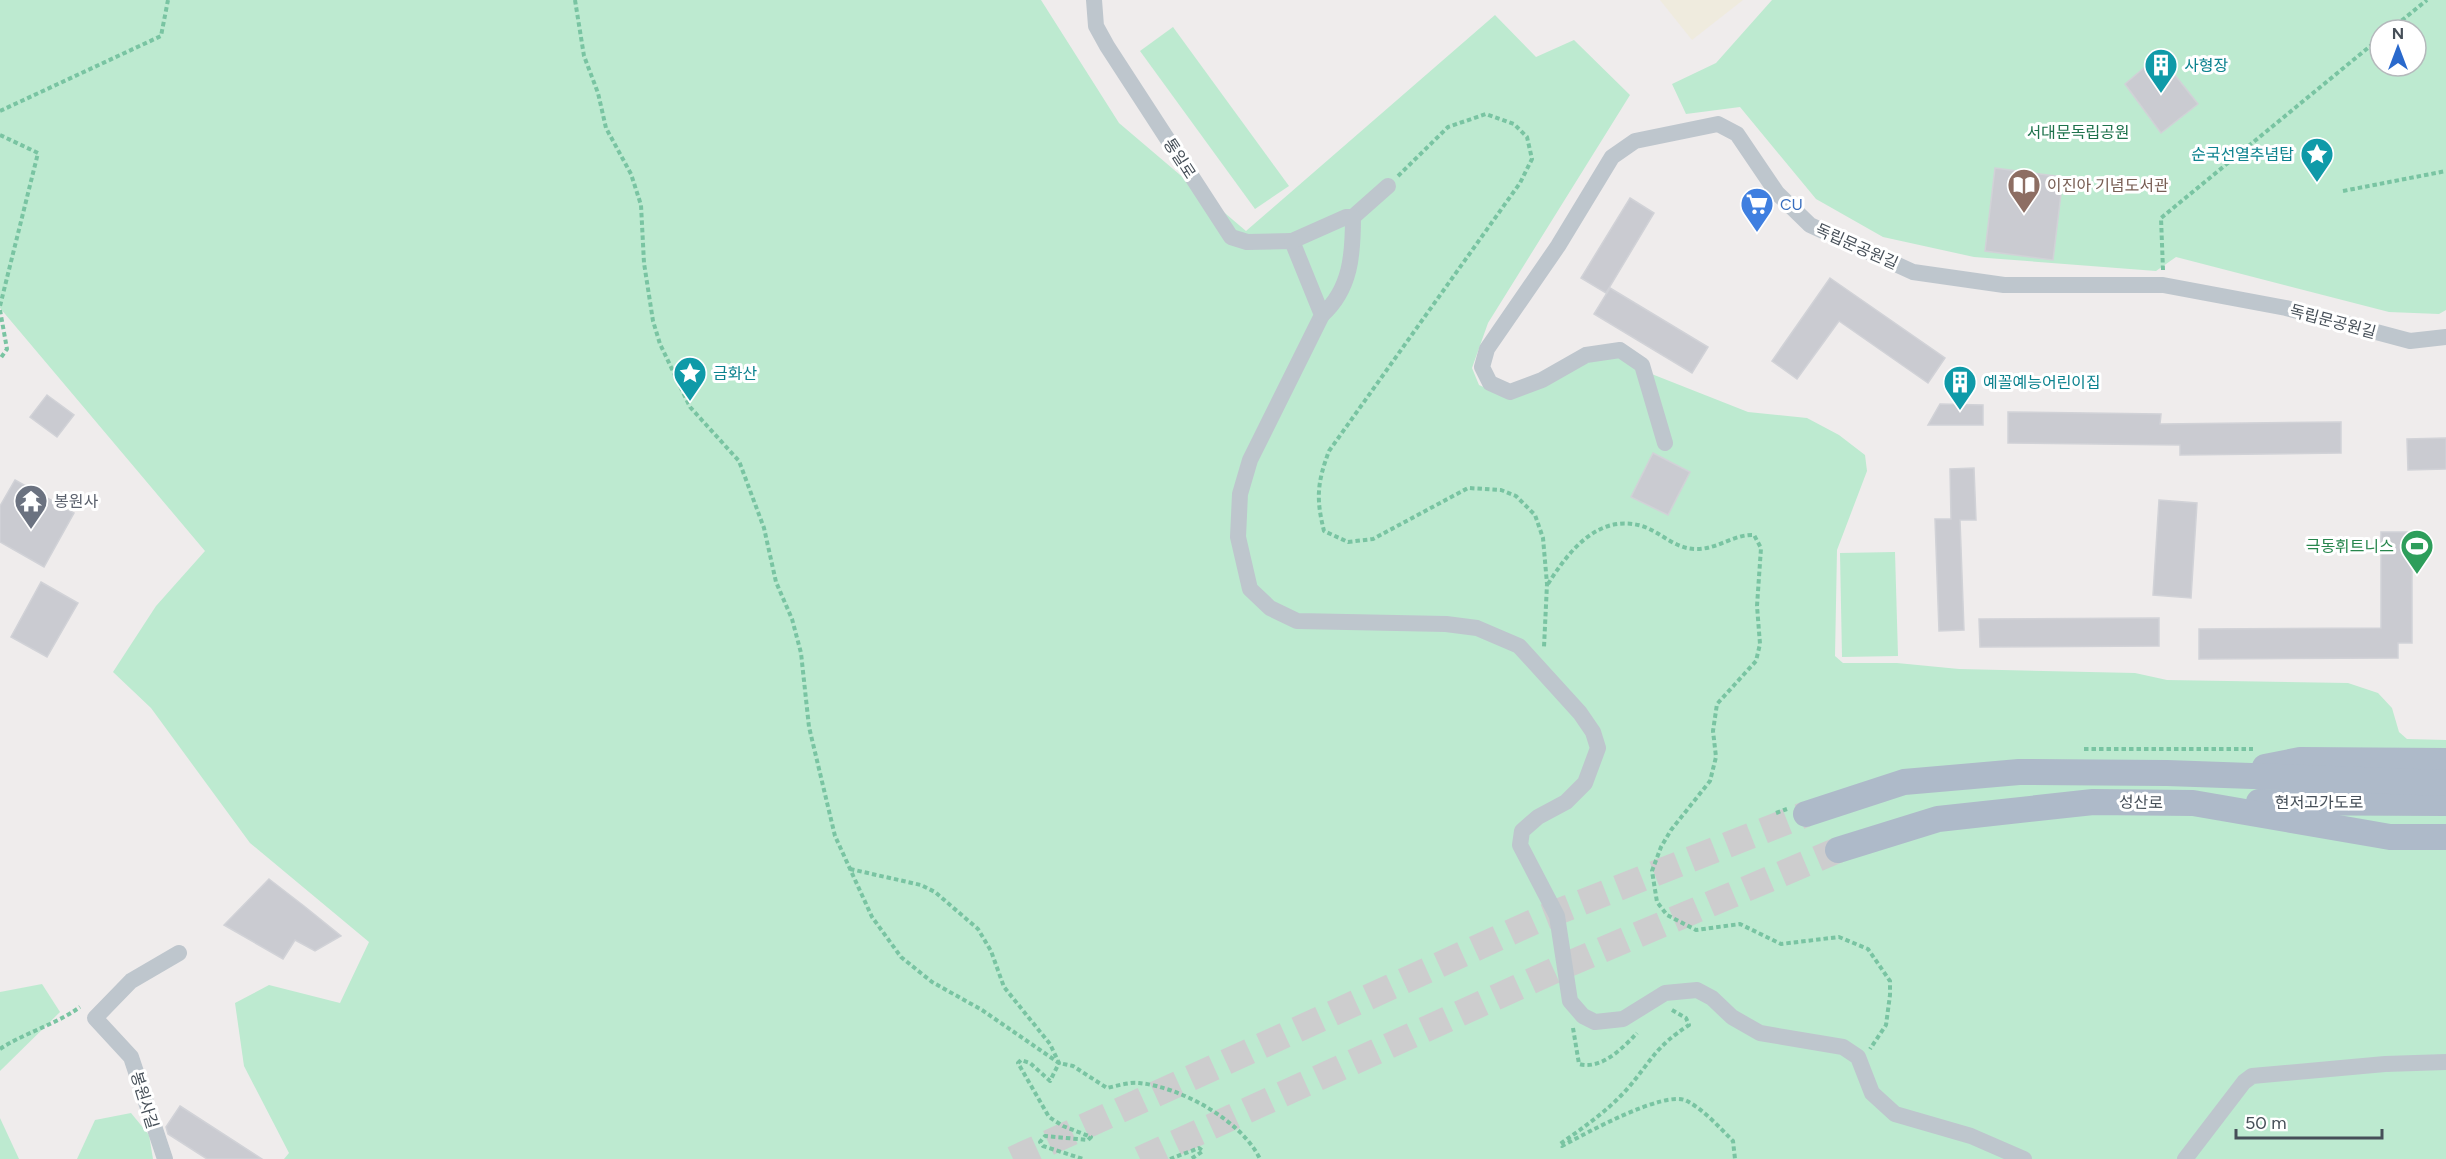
<svg xmlns="http://www.w3.org/2000/svg" width="2446" height="1159" viewBox="0 0 2446 1159" font-family="Figtree,'Noto Sans KR',sans-serif">
<style>
.green{fill:#bdead0;fill-rule:evenodd}
.sand{fill:#efebde}
.building{fill:#cacbd1;stroke:#d1d2d7;stroke-width:1.5}
.lines{fill:none;stroke-linecap:round;stroke-linejoin:round}
.primary-tunnel{stroke:#cdcdce;stroke-width:26;stroke-dasharray:26 13;stroke-linecap:butt}
.path{stroke:#79c4a2;stroke-width:4;stroke-dasharray:4.5 3;stroke-linecap:butt}
.street{stroke:#bec6cd;stroke-width:16}
.primary{stroke:#aebac9;stroke-width:26}
.labels{text-anchor:middle;stroke-width:6;stroke-linejoin:round;paint-order:stroke}
.culture-label{font-size:16px;fill:#0d838f;stroke:#fff;text-anchor:start}
.park-label{font-size:16px;fill:#1e724c;stroke:#fff}
.street-label{font-size:16px;fill:#464f58;stroke:#fff}
.education-label{font-size:16px;fill:#785e54;stroke:#fff;text-anchor:start}
.shop-label{font-size:16px;fill:#366cbe;stroke:#fff;text-anchor:start}
.worship-label{font-size:16px;fill:#5b616d;stroke:#fff;text-anchor:start}
.leisure-label{font-size:16px;fill:#27864d;stroke:#fff;text-anchor:end}
</style>
<rect width="100%" height="100%" fill="#efecec"/>
<g class="green">
<path d="M0,0H1041L1119,123L1246,231L1495,15L1536,57L1574,40L1630,95L1488,323L1472,368L1479,385L1510,399L1588,361L1617,357L1639,369L1748,412L1807,418L1839,435L1865,455L1867,471L1837,550L1835,656L1843,663H1897L1959,669L2135,673L2167,680L2348,683L2378,693L2392,708L2399,732L2407,739L2446,740V1159H284L289,1153L244,1066L235,1003L269,985L340,1003L369,942L250,843L151,708L113,672L156,606L205,551L0,308Z"/>
<path d="M1772,0H2446V310L2439,314L2389,312L2176,257L2156,271L1974,257L1883,237L1816,199L1740,107L1686,114L1672,84L1716,63ZM2380,30H2416V66H2380Z"/>
<path d="M1173,27L1289,186L1255,209L1140,51Z"/>
<path d="M1895,552L1898,656L1842,657L1840,553Z"/>
<path d="M42,984L60,1012L0,1071V992Z"/>
<path d="M131,1113L149,1135L153,1159H77L95,1120Z"/>
<path d="M0,1118L19,1159H0Z"/>
</g>
<path class="sand" d="M1660,0H1743L1692,40Z"/>
<g class="building">
<path d="M2159,55L2198,104L2161,133L2125,84Z"/>
<path d="M1995,168L2063,177L2053,260L1985,251Z"/>
<path d="M1630,198L1654,213L1606,293L1581,278Z"/>
<path d="M1830,278L1945,358L1928,383L1839,321L1797,379L1772,361Z"/>
<path d="M1610,288L1708,347L1692,373L1594,314Z"/>
<path d="M47,395L74,415L57,437L30,417Z"/>
<path d="M1940,404L1983,405V425H1928Z"/>
<path d="M2008,412L2161,414L2160,424L2341,422V453L2180,455V445L2008,443Z"/>
<path d="M2446,438V469L2408,470L2407,439Z"/>
<path d="M1653,453L1690,472L1668,515L1631,497Z"/>
<path d="M1974,468L1976,520H1960L1964,630L1939,631L1935,519H1951L1950,469Z"/>
<path d="M15,480L74,513L44,567L0,542V506Z"/>
<path d="M2159,500L2197,503L2191,598L2153,595Z"/>
<path d="M2381,532H2412V643H2398V658L2199,659V629L2381,628Z"/>
<path d="M41,582L78,603L47,657L11,637Z"/>
<path d="M2159,618V646L1980,647L1979,619Z"/>
<path d="M269,879L304,906L341,936L315,951L295,940L283,959L224,925Z"/>
<path d="M180,1106L262,1159H207L168,1134L166,1127Z"/>
</g>
<g class="lines">
<g class="primary-tunnel">
<path d="M1013,1159L1542,918L1806,814"/>
<path d="M1140,1159L1571,963L1838,850"/>
</g>
<g class="path">
<path d="M575,0L584,56L598,93L606,128L631,174L641,205L644,263L653,321L660,344L690,407L739,461L764,528L776,582L792,619L801,653L809,727L835,836L872,917L901,957L932,982L982,1010L1059,1063L1073,1066L1107,1088C1116,1086 1129,1082 1139,1083C1181,1087 1242,1121 1260,1159"/>
<path d="M2390,30L2427,0"/>
<path d="M0,111L161,36L168,0"/>
<path d="M0,135L38,153L0,306"/>
<path d="M1398,176L1448,127L1486,114L1514,124L1527,137L1532,159L1520,183L1329,451C1317,483 1316,499 1324,531L1348,542L1373,539L1468,488L1501,490L1516,496L1535,515L1543,538L1547,584L1544,647"/>
<path d="M2343,191L2446,171"/>
<path d="M2163,270L2161,218L2380,38"/>
<path d="M0,310L7,349L0,359"/>
<path d="M1548,584C1568,552 1598,513 1642,526C1661,532 1676,550 1697,549C1718,549 1734,534 1754,535L1761,548L1757,606L1760,644L1756,661L1717,704L1713,731L1716,757L1710,781L1671,830L1661,847L1652,871L1657,902L1667,915L1696,930L1740,924L1781,944L1839,937L1868,949L1890,981V995L1886,1025L1870,1049"/>
<path d="M2084,749H2253"/>
<path d="M1776,813L1787,809"/>
<path d="M850,869L921,885L935,892L978,929L991,951L1004,987L1050,1044L1059,1063L1050,1081L1030,1063L1021,1060L1018,1063L1049,1117L1063,1126L1091,1137L1088,1140L1045,1136L1040,1142L1043,1146L1083,1159"/>
<path d="M1672,1010L1686,1018L1689,1025C1655,1047 1652,1060 1628,1088C1609,1110 1584,1127 1560,1144L1562,1146C1585,1134 1665,1089 1687,1101C1704,1110 1719,1127 1733,1141L1735,1159"/>
<path d="M1573,1028L1579,1064C1601,1070 1622,1049 1637,1033"/>
<path d="M0,1049C26,1032 55,1025 80,1007"/>
<path d="M1170,1159L1199,1148L1203,1151L1191,1159"/>
</g>
<g class="street">
<path d="M1094,0L1096,26L1107,46L1231,237L1247,242L1292,241L1322,315L1250,460L1240,494L1238,537L1250,589L1270,608L1297,621L1446,624L1477,628L1519,646L1580,713L1593,732L1598,748L1585,783L1566,802L1538,817L1522,831L1520,845L1557,916L1570,1001L1583,1016L1595,1022L1623,1019L1665,993L1697,990L1712,998L1732,1017L1760,1033L1843,1047L1858,1057L1872,1093L1895,1114L1971,1136L2024,1159"/>
<path d="M1353,217L1388,186"/>
<path d="M1292,241L1346,217H1353C1353,254 1351,289 1322,315"/>
<path d="M1665,443L1642,365L1620,350L1586,355L1542,380L1510,392L1490,383L1482,367L1487,349L1558,246L1612,157L1635,141L1718,124L1737,134L1777,193L1810,225L1913,272L2004,285H2163L2286,308L2410,341L2446,337"/>
<path d="M165,1159L131,1057L95,1018L131,981L179,953"/>
<path d="M2185,1159L2244,1082L2252,1076L2385,1064L2446,1062"/>
</g>
<g class="primary">
<path d="M2265,767L2300,760L2446,761"/>
<path d="M2259,802L2446,803"/>
<path d="M1806,814L1904,782L2019,772L2167,773L2446,783"/>
<path d="M1838,850L1938,819L2093,802L2193,803L2390,837H2446"/>
</g>
</g>
<defs>
<symbol id="building-pin" viewBox="-11 -11 22 30"><path d="M0 17L-7.5 6A9.5 9.5 0 1 1 7.5 6Z" fill="#0f9aa8" stroke="#fff"/><path d="M-4-6H4V6H1V3H-1V6H-4ZM-2.5-4.3h1.7v1.8h-1.7ZM.8-4.3h1.7v1.8H.8ZM-2.5-1h1.7V.8h-1.7ZM.8-1h1.7V.8H.8Z" fill="#fff"/></symbol>
<symbol id="sight-pin" viewBox="-11 -11 22 30"><path d="M0 17L-7.5 6A9.5 9.5 0 1 1 7.5 6Z" fill="#0f9aa8" stroke="#fff"/><path d="M0-6L1.8-2.2L6-1.7L2.9 1.2L3.7 5.4L0 3.3L-3.7 5.4L-2.9 1.2L-6-1.7L-1.8-2.2Z" fill="#fff"/></symbol>
<symbol id="library-pin" viewBox="-11 -11 22 30"><path d="M0 17L-7.5 6A9.5 9.5 0 1 1 7.5 6Z" fill="#8d6e63" stroke="#fff"/><path d="M-6-4Q-3-5.5-.7-3.5V5Q-3 3-6 4ZM6-4Q3-5.5 .7-3.5V5Q3 3 6 4Z" fill="#fff"/></symbol>
<symbol id="supermarket-pin" viewBox="-11 -11 22 30"><path d="M0 17L-7.5 6A9.5 9.5 0 1 1 7.5 6Z" fill="#3f7fe0" stroke="#fff"/><path d="M-6-5.5h2.5l.6 2H6L4.5 2H-2.5L-4.4-4H-6ZM-1.5 3.2a1.3 1.3 0 1 0 .1 0ZM3 3.2a1.3 1.3 0 1 0 .1 0Z" fill="#fff"/></symbol>
<symbol id="temple-pin" viewBox="-11 -11 22 30"><path d="M0 17L-7.5 6A9.5 9.5 0 1 1 7.5 6Z" fill="#6b7280" stroke="#fff"/><path d="M0-6L5-2H3V0L6.5 2.5H4V6H1.5V3h-3V6H-4V2.5H-6.5L-3 0V-2H-5Z" fill="#fff"/></symbol>
<symbol id="stadium-pin" viewBox="-11 -11 22 30"><path d="M0 17L-7.5 6A9.5 9.5 0 1 1 7.5 6Z" fill="#2e9e5b" stroke="#fff"/><path d="M0-5a6.5 5 0 1 0 0 10a6.5 5 0 1 0 0-10ZM-3.5-1.8h7v3.6h-7Z" fill="#fff"/></symbol>
</defs>
<g fill-rule="evenodd">
<use href="#building-pin" x="2142" y="46" width="38" height="52"/>
<use href="#sight-pin" x="2298" y="135" width="38" height="52"/>
<use href="#library-pin" x="2005" y="166" width="38" height="52"/>
<use href="#supermarket-pin" x="1738" y="185" width="38" height="52"/>
<use href="#sight-pin" x="671" y="354" width="38" height="52"/>
<use href="#building-pin" x="1941" y="363" width="38" height="52"/>
<use href="#temple-pin" x="12" y="482" width="38" height="52"/>
<use href="#stadium-pin" x="2398" y="527" width="38" height="52"/>
</g>
<g class="labels">
<g class="culture-label">
<text x="2184" y="71">사형장</text>
<text x="2294" y="160" text-anchor="end">순국선열추념탑</text>
<text x="713" y="379">금화산</text>
<text x="1983" y="388">예꼴예능어린이집</text>
</g>
<g class="park-label">
<text x="2078" y="138">서대문독립공원</text>
</g>
<g class="street-label">
<text transform="translate(1180 158) rotate(57)" y="6">통일로</text>
<text transform="translate(1857 246) rotate(24)" y="6">독립문공원길</text>
<text transform="translate(2333 321) rotate(15)" y="6">독립문공원길</text>
<text transform="translate(2141 802) rotate(1)" y="6">성산로</text>
<text x="2319" y="808">현저고가도로</text>
<text transform="translate(145 1100) rotate(73)" y="6">봉원사길</text>
</g>
<g class="education-label">
<text x="2047" y="191">이진아 기념도서관</text>
</g>
<g class="shop-label">
<text x="1780" y="210">CU</text>
</g>
<g class="worship-label">
<text x="54" y="507">봉원사</text>
</g>
<g class="leisure-label">
<text x="2394" y="552">극동휘트니스</text>
</g>
</g>
<g transform="translate(2398 48)"><circle r="28" fill="#ffffff" stroke="#b5b9bc" stroke-width="1.5"/>
<path d="M0-4.5L10 22L0 15L-10 22Z" fill="#2969cc"/>
<text y="-9" font-size="16" font-weight="bold" text-anchor="middle" fill="#464f58">N</text>
</g>
<path d="M2236 1129v9h146v-9" fill="none" stroke="#464f58" stroke-width="3"/>
<text x="2245" y="1129" font-size="18" fill="#464f58" stroke="#ffffff" stroke-width="4.5" paint-order="stroke">50 m</text>
</svg>
